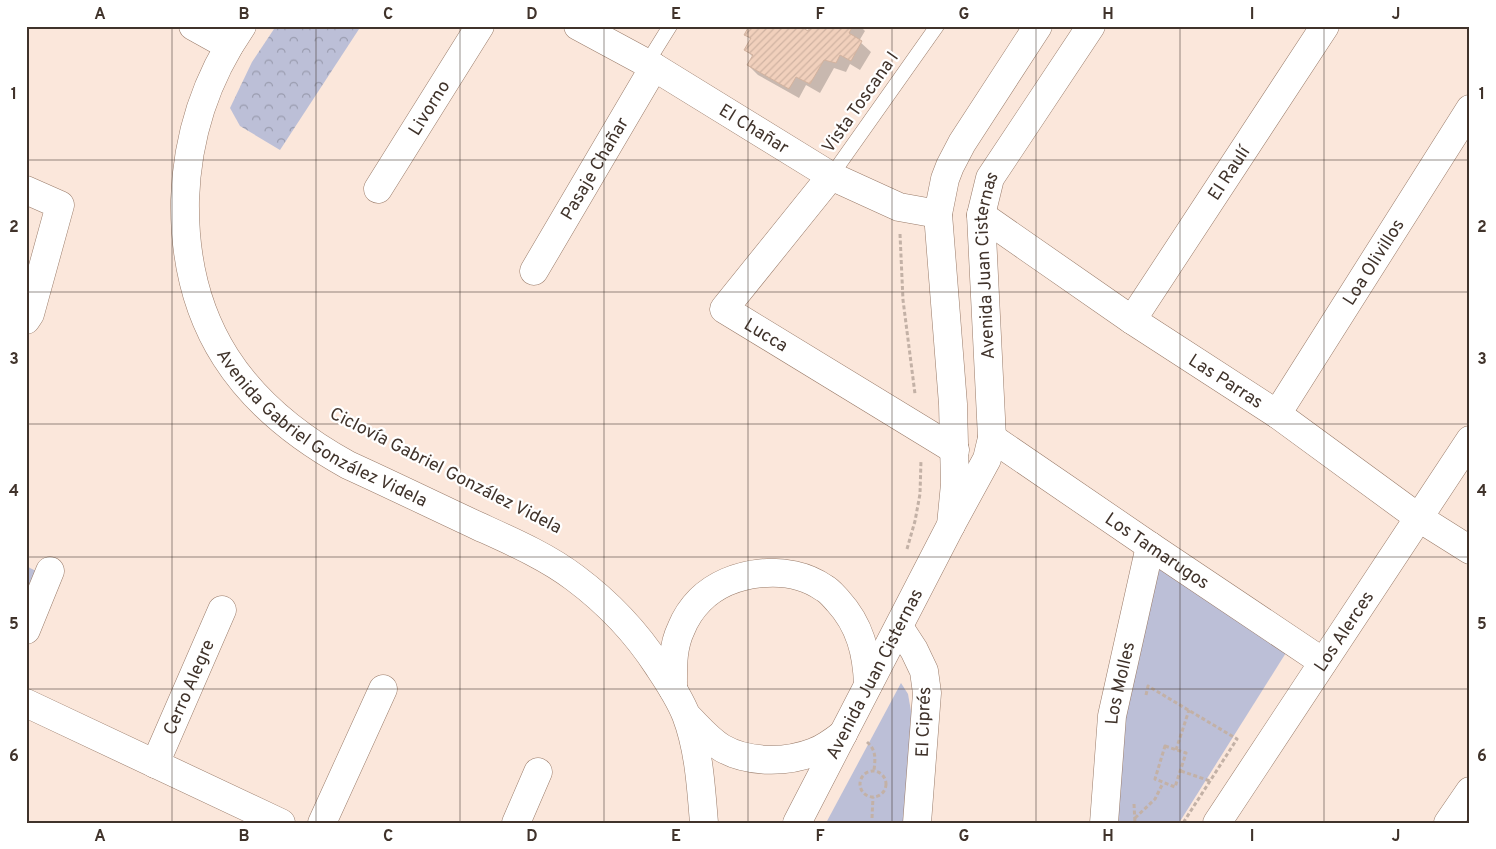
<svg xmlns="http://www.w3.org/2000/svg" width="1496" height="849" viewBox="0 0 1496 849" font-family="Overpass,sans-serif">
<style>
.grass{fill:#bcbfd7}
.forest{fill:url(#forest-crowns)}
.shadow{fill:#0003}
.building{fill:url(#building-hatch);stroke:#d3b39f}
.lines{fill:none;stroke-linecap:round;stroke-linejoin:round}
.service-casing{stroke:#997b69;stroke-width:15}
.minor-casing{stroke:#997b69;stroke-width:29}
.tertiary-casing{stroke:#997b69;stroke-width:29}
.primary-casing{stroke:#997b69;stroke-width:29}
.path{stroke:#c3b1a6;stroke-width:3;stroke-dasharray:4 2.5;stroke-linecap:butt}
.service{stroke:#fff;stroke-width:14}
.minor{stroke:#fff;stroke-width:28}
.tertiary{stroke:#fff;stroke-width:28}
.primary{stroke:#fff;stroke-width:28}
.grid{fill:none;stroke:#40332b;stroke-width:1;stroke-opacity:0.55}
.labels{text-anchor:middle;stroke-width:4.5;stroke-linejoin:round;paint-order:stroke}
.street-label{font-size:18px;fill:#40332b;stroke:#fff}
.neatline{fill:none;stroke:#40332b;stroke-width:2}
.grid-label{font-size:16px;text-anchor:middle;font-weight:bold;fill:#40332b}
</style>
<defs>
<pattern id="forest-crowns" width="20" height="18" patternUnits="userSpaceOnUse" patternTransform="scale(1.25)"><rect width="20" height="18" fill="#bcbfd7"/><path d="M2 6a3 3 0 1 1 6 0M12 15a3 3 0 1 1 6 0" fill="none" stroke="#9a9caf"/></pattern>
<pattern id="building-hatch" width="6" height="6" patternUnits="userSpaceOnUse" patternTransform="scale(1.25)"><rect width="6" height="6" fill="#f1d0bc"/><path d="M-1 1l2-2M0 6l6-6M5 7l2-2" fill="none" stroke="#d0b3a2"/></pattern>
</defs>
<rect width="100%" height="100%" fill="#fbe7db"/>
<g class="grass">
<path d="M1148,561L1289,648L1179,823H1105Z"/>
<path d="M901,683L908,694L912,717L905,823H826Z"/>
</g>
<g class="forest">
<path d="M276,26H361L280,150L240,126L230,108L252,62Z"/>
<path d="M26,566L36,571L26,592Z"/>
</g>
<path class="shadow" d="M812,26H860L865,31L859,41L871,52L860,70L850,64L846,72L834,68L820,93L806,85L799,98L758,75L748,65L753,57L746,50L751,40L746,35L808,33Z"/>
<path class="building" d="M749,26H800L808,31L811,26H853L849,33L862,41L851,61L840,55L836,63L824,60L810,84L796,77L789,89L747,65L753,55L744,50L751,38L744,35Z"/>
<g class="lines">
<defs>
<g id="service">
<path d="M647,63L670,26"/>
<path d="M831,176L937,26"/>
</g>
<g id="minor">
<path d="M193,26L229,46"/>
<path id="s1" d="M831,176L724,309L955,450"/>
<path id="s2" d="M378,189L480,26"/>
<path d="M26,190L60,205L30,314L26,320"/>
<path id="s3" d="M981,215L1132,320L1277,414L1419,518L1470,550"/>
<path id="s4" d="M534,271L654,67"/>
<path id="s5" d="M1132,320L1325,26"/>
<path id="s6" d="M1277,414L1470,109"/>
<path id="s7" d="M992,438L1150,546L1323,662"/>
<path d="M899,627L914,650L924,671L927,693L917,823"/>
<path d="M26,630L50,571"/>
<path d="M26,703L281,823"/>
<path id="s8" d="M155,764L222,610"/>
<path d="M322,823L383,689"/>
<path d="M516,823L538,772"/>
<path id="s9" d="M1104,823L1112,716L1150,546"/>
<path id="s10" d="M1217,823L1470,440"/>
<path d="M1448,823L1470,791"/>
</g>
<g id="tertiary">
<path id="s11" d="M578,26L654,67L831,176L899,207L938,214"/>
<path id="s12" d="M951,525L987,459L992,438L981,215L990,178L1091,26"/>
</g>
<g id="primary">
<path id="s13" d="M242,26C206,78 187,137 185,200C183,325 241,406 348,465C392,485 435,506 478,526C511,541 546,556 575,578C607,602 636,632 658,666C668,681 679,697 686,715C699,749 701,787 704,823"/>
<path d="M673,689C673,668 672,648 681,629C685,619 692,608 700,600C730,570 789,563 824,588C830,591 834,597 838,601C860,625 867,653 868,685"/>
<path d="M688,717C699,728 709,740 722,748C748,763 786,763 814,752C825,748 834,741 843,734"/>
<path id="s14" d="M797,823L951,525L955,484L953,404L938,214L945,179L950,166L962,143L1038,26"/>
</g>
</defs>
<use href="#service" class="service-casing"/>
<use href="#minor" class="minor-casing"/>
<use href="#tertiary" class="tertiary-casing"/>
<use href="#primary" class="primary-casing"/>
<g class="path">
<path d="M900,234L903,300L915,394"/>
<path d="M907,549L915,521L920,494L921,460"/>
<path d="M1146,695L1148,686L1237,739L1183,823"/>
<path d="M867,742C877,751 875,759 874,771"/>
<path d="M1165,746L1186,753L1175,787L1155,779Z"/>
<path d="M1176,750L1189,710"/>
<path d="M1181,771L1210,781"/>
<circle cx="873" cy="784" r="13"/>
<path d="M1134,804L1135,823"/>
<path d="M872,818L873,797"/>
<path d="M1135,818L1155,799L1163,783"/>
</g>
<use href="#service" class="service"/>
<use href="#minor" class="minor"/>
<use href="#tertiary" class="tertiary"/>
<use href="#primary" class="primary"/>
</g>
<path class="grid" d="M172,26V823M316,26V823M460,26V823M604,26V823M748,26V823M892,26V823M1036,26V823M1180,26V823M1324,26V823M26,160H1470M26,292H1470M26,424H1470M26,557H1470M26,689H1470"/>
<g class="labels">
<g class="street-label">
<text transform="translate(860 102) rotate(-55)" y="6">Vista Toscana I</text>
<text dy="6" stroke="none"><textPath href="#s2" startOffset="96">Livorno</textPath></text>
<text dy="6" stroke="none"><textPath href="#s11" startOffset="204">El Chañar</textPath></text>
<text dy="6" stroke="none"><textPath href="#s4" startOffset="119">Pasaje Chañar</textPath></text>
<text dy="6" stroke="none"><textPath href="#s5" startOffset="176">El Raulí</textPath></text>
<text dy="6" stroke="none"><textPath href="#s6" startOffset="180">Loa Olivillos</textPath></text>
<text dy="6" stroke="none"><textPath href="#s12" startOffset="270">Avenida Juan Cisternas</textPath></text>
<text dy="6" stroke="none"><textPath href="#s1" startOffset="220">Lucca</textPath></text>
<text dy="6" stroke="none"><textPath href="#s3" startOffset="296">Las Parras</textPath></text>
<text dy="6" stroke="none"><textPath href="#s13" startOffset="472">Avenida Gabriel González Videla</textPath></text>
<text transform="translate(446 470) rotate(27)" y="6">Ciclovía Gabriel González Videla</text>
<text dy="6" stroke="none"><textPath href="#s7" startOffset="200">Los Tamarugos</textPath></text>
<text dy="6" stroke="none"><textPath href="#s10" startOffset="230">Los Alerces</textPath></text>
<text dy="6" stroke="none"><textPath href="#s14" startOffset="168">Avenida Juan Cisternas</textPath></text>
<text dy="6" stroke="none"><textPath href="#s9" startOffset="141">Los Molles</textPath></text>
<text dy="6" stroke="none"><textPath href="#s8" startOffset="84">Cerro Alegre</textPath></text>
<text transform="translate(923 722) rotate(-88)" y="6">El Ciprés</text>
</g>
</g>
<rect width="1496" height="849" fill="none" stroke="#ffffff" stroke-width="55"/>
<rect x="28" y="28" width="1440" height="794" class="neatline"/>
<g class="grid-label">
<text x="100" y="19">A</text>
<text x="244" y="19">B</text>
<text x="388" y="19">C</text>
<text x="532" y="19">D</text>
<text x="676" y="19">E</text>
<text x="820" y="19">F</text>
<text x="964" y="19">G</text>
<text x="1108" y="19">H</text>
<text x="1252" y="19">I</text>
<text x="1396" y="19">J</text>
<text x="14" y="99">1</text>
<text x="1482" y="99">1</text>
<text x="14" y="232">2</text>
<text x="1482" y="232">2</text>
<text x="14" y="364">3</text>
<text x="1482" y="364">3</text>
<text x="14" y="496">4</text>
<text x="1482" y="496">4</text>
<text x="14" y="629">5</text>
<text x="1482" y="629">5</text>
<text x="14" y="761">6</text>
<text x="1482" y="761">6</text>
<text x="100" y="841">A</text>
<text x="244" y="841">B</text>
<text x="388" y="841">C</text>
<text x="532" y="841">D</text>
<text x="676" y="841">E</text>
<text x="820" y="841">F</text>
<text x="964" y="841">G</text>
<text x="1108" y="841">H</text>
<text x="1252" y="841">I</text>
<text x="1396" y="841">J</text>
</g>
</svg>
